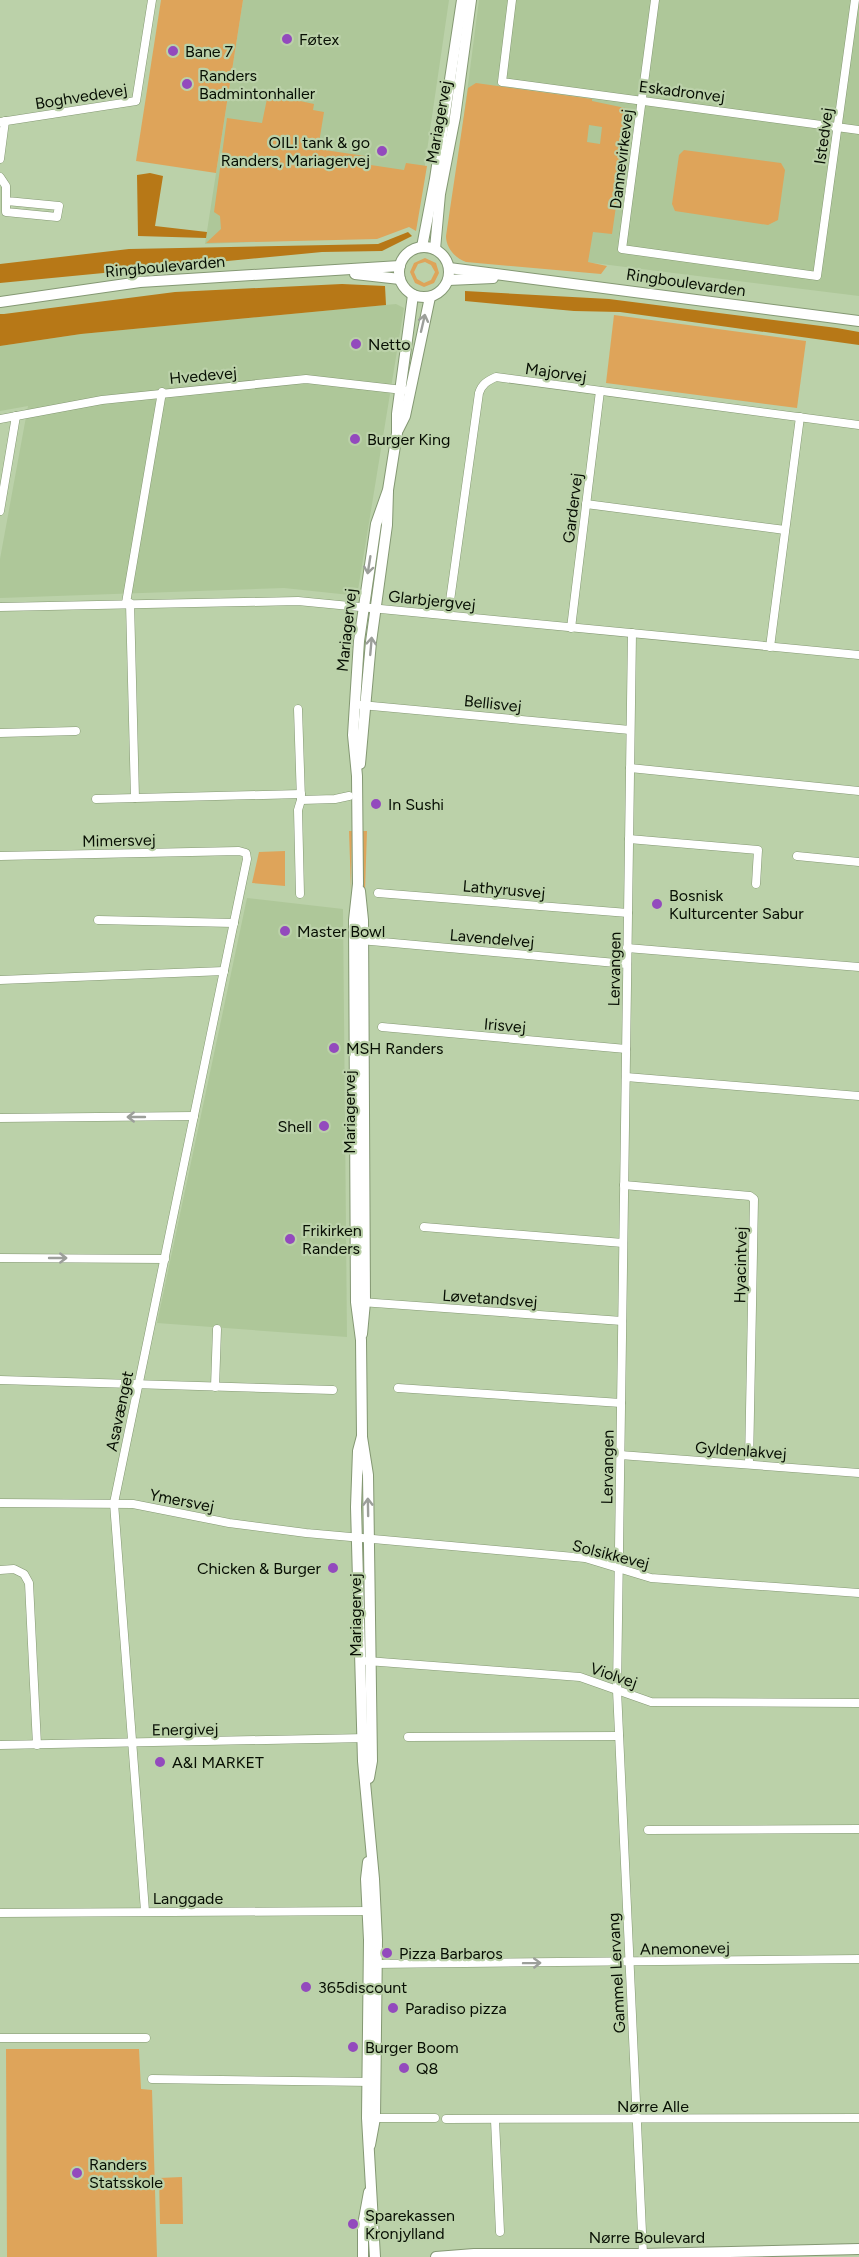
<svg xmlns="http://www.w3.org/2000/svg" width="859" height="2257" viewBox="0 0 859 2257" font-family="Figtree,sans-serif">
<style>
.built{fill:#aec799}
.green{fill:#dea45a;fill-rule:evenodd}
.forest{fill:#b77817}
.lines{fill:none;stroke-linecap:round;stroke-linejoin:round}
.street-casing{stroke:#849873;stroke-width:9}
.secondary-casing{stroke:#849873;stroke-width:12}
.street{stroke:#fff;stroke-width:8}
.secondary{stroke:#fff;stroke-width:10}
.oneway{stroke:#9c9f9a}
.poi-dot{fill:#934abd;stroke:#bbd1a9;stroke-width:2}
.labels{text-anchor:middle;stroke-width:4.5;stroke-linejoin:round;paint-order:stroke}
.poi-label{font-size:16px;fill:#070e03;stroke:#bbd1a9;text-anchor:start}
.street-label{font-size:16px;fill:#070e03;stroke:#bbd1a9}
</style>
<rect width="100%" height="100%" fill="#bbd1a9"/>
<g class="built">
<path d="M243,0H449L416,226L409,225L376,237L205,244Z"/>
<path d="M479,0H859V296L513,253L456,177Z"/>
<path d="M396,304L404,308L358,590L350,595L284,588L0,598V559L28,406L0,411V346L81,334Z"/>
<path d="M247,898L343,909L347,1337L157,1323Z"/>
</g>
<g class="green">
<path d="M161,0H243L216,173L136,161Z"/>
<path d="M476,83L592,99V101L630,109L612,234L593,232L588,262L607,266L601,274L466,262C455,258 446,248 446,236L468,88ZM589,125L602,127L600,144L587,142Z"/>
<path d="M268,94L314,104L313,110L324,112L318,149L365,156L364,164L404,170L406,163L427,166L416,231L409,227L377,239L206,243L221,229L220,216L214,212L227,118L262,123Z"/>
<path d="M684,150L781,163L785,170L778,220L768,225L675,211L672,204L679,155Z"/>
<path d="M425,258L436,263L439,273L434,283L424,287L415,283L410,272L414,263ZM425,262L431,265L435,272L431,280L424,283L417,279L414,272L418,264Z"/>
<path d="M614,315L806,341L797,408L606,383Z"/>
<path d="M349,831H352L351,890Z"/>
<path d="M363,831H367L365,890L363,888Z"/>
<path d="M285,851V886L252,883L259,852Z"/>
<path d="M6,2049H139L141,2089L152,2090L157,2257H7Z"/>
<path d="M182,2177L183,2224H160L159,2178Z"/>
</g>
<g class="forest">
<path d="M150,173L163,176L155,226L207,232L206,238L138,236L137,175Z"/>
<path d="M408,232L412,236L382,251L322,252L0,283V264L129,249L378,244Z"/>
<path d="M342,284L385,286L386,305L81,334L0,346V314H4L175,292Z"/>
<path d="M465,291L609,299L837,328L859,332V345L620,312L574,311L465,301Z"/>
</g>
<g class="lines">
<defs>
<g id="street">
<path d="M512,0L502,82L859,130"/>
<path d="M655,0L622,249L817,276L855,0"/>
<path d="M0,122L136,101L152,0"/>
<path d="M0,159L5,121"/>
<path d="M0,177L6,186V212L57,217L59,206L7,201"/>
<path d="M0,419L102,400L306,379L403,390"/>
<path d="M586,504L785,530"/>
<path d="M0,511L16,416"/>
<path d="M126,603L162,392"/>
<path d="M130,603L135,798"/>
<path d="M0,607L298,601L859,655"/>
<path d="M448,615L479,393C482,384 487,381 496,377L859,425"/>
<path d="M571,628L600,391"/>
<path d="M632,633L617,1690L643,2254"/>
<path d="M770,647L800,417"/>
<path d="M361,705L630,730"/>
<path d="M298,709L301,800L298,810L300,894"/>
<path d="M0,733L76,731"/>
<path d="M630,768L859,791"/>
<path d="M96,799L301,794"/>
<path d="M301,800L335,799L349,796"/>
<path d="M629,839L758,850L756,884"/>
<path d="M0,856L239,851L246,853L247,859L114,1503L145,1911"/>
<path d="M797,856L859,862"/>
<path d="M378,893L628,913"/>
<path d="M98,920L234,923"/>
<path d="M360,940L627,964"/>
<path d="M627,948L859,967"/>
<path d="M0,980L224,971"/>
<path d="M382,1027L626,1049"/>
<path d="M626,1077L859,1096"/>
<path d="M0,1118L194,1116"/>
<path d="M624,1185L750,1196L754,1199L749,1464"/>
<path d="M424,1227L623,1243"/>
<path d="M0,1258L165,1259"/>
<path d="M361,1302L622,1321"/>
<path d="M0,1380L333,1390"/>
<path d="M215,1387L217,1329"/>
<path d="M398,1388L621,1403"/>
<path d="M620,1455L859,1473"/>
<path d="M0,1503L133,1504L229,1523L306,1533L585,1558L651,1578L859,1593"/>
<path d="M0,1570L14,1569L24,1574L29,1583L37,1745"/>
<path d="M367,1661L580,1677L651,1702L859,1703"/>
<path d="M408,1737L619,1736"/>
<path d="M0,1745L367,1738"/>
<path d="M648,1830L859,1829"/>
<path d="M0,1913L371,1911"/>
<path d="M373,1964L859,1959"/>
<path d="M0,2038H146"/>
<path d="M152,2079L372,2082"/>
<path d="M370,2118H435"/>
<path d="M446,2119L859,2118"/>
<path d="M495,2120L500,2232"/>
</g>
<g id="secondary">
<circle cx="424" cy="272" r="25"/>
<path d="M422,247L435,179L462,0"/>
<path d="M435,249L440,194L455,117L471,0"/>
<path d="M449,268L859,321"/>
<path d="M355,274L400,279"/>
<path d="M448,280L493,278"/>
<path d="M0,302L140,282L400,266"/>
<path d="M398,430L405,416L430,297"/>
<path d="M360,764L371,642L387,525L388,491"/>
<path d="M360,891L363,920L365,1302L362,1334"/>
<path d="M362,1437L368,1475L372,1761L369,1778"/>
<path d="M368,1862L366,1879L369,1940L367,2118L375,2257"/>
<path d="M370,2145L375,2118L377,1940L374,1879L363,1761L356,1507L358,1451L362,1436L361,1340L356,1302L354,920L358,884L357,776L353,735L359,641L376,524L388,490L397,433V414L413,295"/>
<path d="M363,2257V2225L369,2192"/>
<path d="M436,2257L474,2254H643L859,2249"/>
</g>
</defs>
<use href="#street" class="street-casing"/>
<use href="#secondary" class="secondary-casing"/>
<use href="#street" class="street"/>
<use href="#secondary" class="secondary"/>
</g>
<defs><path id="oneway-shaft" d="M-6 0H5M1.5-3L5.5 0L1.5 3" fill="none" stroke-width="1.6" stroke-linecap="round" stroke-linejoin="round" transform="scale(1.5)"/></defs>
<g class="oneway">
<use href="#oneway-shaft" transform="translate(423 323) rotate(-77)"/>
<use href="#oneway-shaft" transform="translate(369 565) rotate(99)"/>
<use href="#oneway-shaft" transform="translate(371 646) rotate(-85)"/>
<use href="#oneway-shaft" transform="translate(136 1117) rotate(180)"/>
<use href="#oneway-shaft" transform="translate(58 1258)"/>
<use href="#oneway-shaft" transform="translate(368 1507) rotate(-91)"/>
<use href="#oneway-shaft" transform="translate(532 1963) rotate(-1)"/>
</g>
<g class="poi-dot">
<circle cx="287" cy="39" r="6"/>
<circle cx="173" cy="51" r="6"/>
<circle cx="187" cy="84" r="6"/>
<circle cx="382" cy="151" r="6"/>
<circle cx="356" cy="344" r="6"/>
<circle cx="355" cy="439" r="6"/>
<circle cx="376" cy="804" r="6"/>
<circle cx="657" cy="904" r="6"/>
<circle cx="285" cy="931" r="6"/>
<circle cx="334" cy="1048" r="6"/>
<circle cx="324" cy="1126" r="6"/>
<circle cx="290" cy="1239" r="6"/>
<circle cx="333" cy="1568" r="6"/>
<circle cx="160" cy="1762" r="6"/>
<circle cx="387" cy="1953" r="6"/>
<circle cx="306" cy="1987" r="6"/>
<circle cx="393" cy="2008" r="6"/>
<circle cx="353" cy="2047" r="6"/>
<circle cx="404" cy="2068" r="6"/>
<circle cx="77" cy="2173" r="6"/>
<circle cx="353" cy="2224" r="6"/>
</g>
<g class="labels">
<g class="poi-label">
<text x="299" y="45">Føtex</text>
<text x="185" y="57">Bane 7</text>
<text x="199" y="81">Randers<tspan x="199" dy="18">Badmintonhaller</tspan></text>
<text x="370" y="148" text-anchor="end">OIL! tank &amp; go<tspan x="370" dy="18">Randers, Mariagervej</tspan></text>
<text x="368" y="350">Netto</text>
<text x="367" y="445">Burger King</text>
<text x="388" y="810">In Sushi</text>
<text x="669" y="901">Bosnisk<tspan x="669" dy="18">Kulturcenter Sabur</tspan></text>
<text x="297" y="937">Master Bowl</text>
<text x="346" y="1054">MSH Randers</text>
<text x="312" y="1132" text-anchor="end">Shell</text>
<text x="302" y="1236">Frikirken<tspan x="302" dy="18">Randers</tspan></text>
<text x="321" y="1574" text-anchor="end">Chicken &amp; Burger</text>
<text x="172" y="1768">A&amp;I MARKET</text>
<text x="399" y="1959">Pizza Barbaros</text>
<text x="318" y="1993">365discount</text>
<text x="405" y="2014">Paradiso pizza</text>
<text x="365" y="2053">Burger Boom</text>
<text x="416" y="2074">Q8</text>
<text x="89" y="2170">Randers<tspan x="89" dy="18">Statsskole</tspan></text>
<text x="365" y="2221">Sparekassen<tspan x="365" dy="18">Kronjylland</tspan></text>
</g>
<g class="street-label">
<text transform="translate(682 91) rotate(7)" y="6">Eskadronvej</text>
<text transform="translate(81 96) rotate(-9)" y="6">Boghvedevej</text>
<text transform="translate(438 122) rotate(-80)" y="6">Mariagervej</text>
<text transform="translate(823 136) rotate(-82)" y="6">Istedvej</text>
<text transform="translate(621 159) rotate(-83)" y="6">Dannevirkevej</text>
<text transform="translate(165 266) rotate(-5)" y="6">Ringboulevarden</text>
<text transform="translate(686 282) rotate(8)" y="6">Ringboulevarden</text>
<text transform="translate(556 372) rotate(8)" y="6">Majorvej</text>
<text transform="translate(203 375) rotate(-5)" y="6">Hvedevej</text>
<text transform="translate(572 508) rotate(-83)" y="6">Gardervej</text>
<text transform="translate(432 600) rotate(6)" y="6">Glarbjergvej</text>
<text transform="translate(346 630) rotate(-84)" y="6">Mariagervej</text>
<text transform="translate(493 703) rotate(6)" y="6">Bellisvej</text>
<text transform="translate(119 840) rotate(-1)" y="6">Mimersvej</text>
<text transform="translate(504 889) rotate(5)" y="6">Lathyrusvej</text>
<text transform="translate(492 938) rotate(5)" y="6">Lavendelvej</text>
<text transform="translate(614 969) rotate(-89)" y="6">Lervangen</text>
<text transform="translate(505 1025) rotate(5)" y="6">Irisvej</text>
<text transform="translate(349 1112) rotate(-90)" y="6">Mariagervej</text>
<text transform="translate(740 1265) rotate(-89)" y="6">Hyacintvej</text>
<text transform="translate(490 1298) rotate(4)" y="6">Løvetandsvej</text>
<text transform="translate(119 1411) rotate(-78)" y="6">Asavænget</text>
<text transform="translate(741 1450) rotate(4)" y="6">Gyldenlakvej</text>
<text transform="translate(607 1467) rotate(-89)" y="6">Lervangen</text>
<text transform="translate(182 1500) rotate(11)" y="6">Ymersvej</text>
<text transform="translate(611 1554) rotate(14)" y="6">Solsikkevej</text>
<text transform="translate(355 1615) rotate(-90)" y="6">Mariagervej</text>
<text transform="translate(614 1675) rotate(19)" y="6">Violvej</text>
<text transform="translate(185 1729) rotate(-1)" y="6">Energivej</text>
<text x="188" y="1904">Langgade</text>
<text transform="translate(685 1948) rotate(-1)" y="6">Anemonevej</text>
<text transform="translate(616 1973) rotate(-93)" y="6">Gammel Lervang</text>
<text x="653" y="2112">Nørre Alle</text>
<text x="647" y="2243">Nørre Boulevard</text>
</g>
</g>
</svg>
